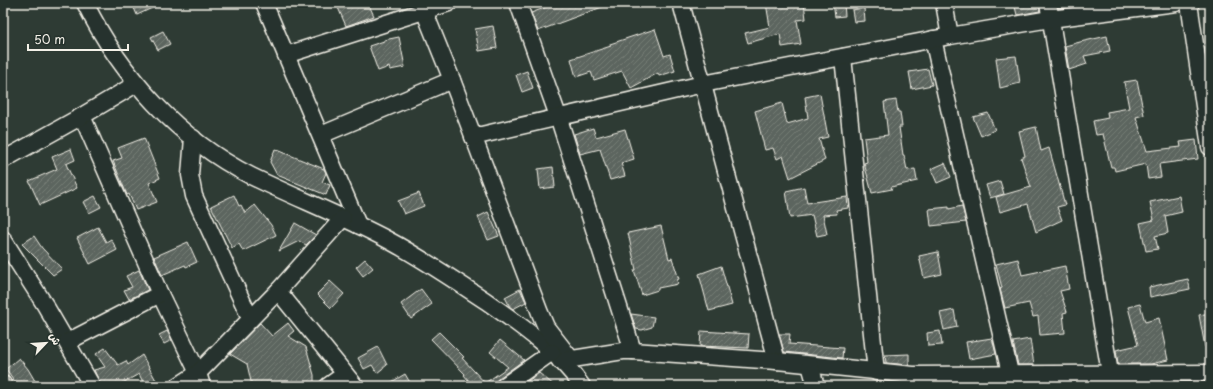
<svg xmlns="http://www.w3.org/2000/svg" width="1213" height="389" viewBox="0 0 1213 389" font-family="'Playpen Sans','Playpen Sans Arabic',sans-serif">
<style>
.building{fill:url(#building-hatch);stroke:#f4f1e8}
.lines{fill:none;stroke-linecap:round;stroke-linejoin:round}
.minor-casing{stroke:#f4f1e8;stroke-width:19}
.minor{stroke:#26332d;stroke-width:16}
</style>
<defs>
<pattern id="building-hatch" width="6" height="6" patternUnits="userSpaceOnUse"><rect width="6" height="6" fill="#5c655e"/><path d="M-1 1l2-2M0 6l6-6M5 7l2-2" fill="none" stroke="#747c75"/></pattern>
</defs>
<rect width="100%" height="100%" fill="#2e3b34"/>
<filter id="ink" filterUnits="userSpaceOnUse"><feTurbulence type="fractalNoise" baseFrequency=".025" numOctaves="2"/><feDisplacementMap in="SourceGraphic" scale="8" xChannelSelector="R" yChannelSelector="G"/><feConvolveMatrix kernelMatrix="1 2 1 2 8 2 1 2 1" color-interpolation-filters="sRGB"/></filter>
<g filter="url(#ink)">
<g class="building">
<path d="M132,3H163L137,15Z"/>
<path d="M336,3H368L374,16L346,26Z"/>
<path d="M546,3H610V4L538,31L531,13L547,7Z"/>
<path d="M766,3H804L806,19L797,20L801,44L782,47L780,34L748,43L745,33L770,27Z"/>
<path d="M833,3H844L845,16L835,17Z"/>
<path d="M1014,3H1039L1040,11L1017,15Z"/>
<path d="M1058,3H1100L1059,8Z"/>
<path d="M864,8L865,21L854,22L852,10Z"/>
<path d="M493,26L497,48L479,51L475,29Z"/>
<path d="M655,29L664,56L670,54L675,71L659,76L658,73L631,88L622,71L594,80L591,72L576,77L571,59L611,46L610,44Z"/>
<path d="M163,31L170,44L158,50L151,37Z"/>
<path d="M1107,36L1110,51L1084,56L1087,64L1069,70L1065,46L1080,42Z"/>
<path d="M399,37L405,67L390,70L389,67L378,71L369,46L384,41V40Z"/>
<path d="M1016,56L1020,83L1000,88L996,58Z"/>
<path d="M928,69L932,85L912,89L909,72Z"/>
<path d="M527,71L533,88L522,92L516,75Z"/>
<path d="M1137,80L1144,115L1136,117L1147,151L1181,147L1180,142L1196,140L1198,159L1159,164L1161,177L1148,179L1146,164L1115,171L1114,167H1111L1103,134L1096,135L1093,121L1108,118L1107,112L1129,108L1124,82Z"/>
<path d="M820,94L828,137L819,139L825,160L790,178L783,156L777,159L773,148L765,150L755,111L782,103L787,124L808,118L805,97Z"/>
<path d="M896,100L898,112H900L902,127H899L903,155H904L907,170L915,169L917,181L891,187L892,189L872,193L864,163L867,162L864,138L888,135L884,102Z"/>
<path d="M988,113L995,130L981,136L973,117Z"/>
<path d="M1036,127L1041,151L1049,148L1065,205L1057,207L1062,220L1036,232L1028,204L1000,212L996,197L1031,187L1021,158L1025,156L1019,131Z"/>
<path d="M593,128L596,137L625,129L634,159L621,163L625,176L610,180L600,149L580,154L574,134Z"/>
<path d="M144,138L160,178L149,183L157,202L136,210L129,194L127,195L113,161L122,158L118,148Z"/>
<path d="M71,149L75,160L66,164L77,188L40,205L29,181L57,169L52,157Z"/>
<path d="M275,149L324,169L326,173L322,182L330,185L326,195L277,175L270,162Z"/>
<path d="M945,163L951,177L937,183L931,169Z"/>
<path d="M553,167L555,187L540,189L538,169Z"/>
<path d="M1000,181L1004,194L990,198L986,185Z"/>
<path d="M804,187L807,203L847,197L848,208L836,210L837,214L823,215L827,234L817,236L812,215L790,218L786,191Z"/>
<path d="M419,193L424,206L404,214L398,201Z"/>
<path d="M234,195L239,206L241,205L245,213L255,205L271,225L276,235L243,251L239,244L232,248L211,206Z"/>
<path d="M95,196L101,207L89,213L83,202Z"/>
<path d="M1179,196L1182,212L1165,216L1168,233L1155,236L1158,249L1146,251L1140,223L1154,220L1150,202Z"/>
<path d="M962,206L966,222L931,226L929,209L949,207V209Z"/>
<path d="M488,212L499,236L488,240L478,217Z"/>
<path d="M295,223L316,235L306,245L299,241L279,251Z"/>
<path d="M661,226L669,259L672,258L679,279L677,280L678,284L658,288V290L642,295L634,270H636L628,233Z"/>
<path d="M98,227L106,242L111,239L117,250L90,264L77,238Z"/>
<path d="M34,236L42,248L62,269L53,275L22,244Z"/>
<path d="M188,242L197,262L186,267L185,265L162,275L154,257Z"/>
<path d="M938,252L942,274L924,278L919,256Z"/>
<path d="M365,259L373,268L363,276L356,267Z"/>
<path d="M1018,259L1022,275L1065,266L1069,289L1060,291L1067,312L1063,313L1065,333L1040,335L1038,316L1033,317L1029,303L1005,308L1000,289L1002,288L996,264Z"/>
<path d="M721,266L732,305L709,311L699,274Z"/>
<path d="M139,270L148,290L129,299L124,290L132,287L126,276Z"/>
<path d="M1188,279L1190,289L1150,297L1149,287Z"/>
<path d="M330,281L344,294L331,308L317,294Z"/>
<path d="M421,289L432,304L411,319L401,304Z"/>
<path d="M520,289L526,302L513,309L510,307L505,297Z"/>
<path d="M1140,304L1145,322L1159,318L1168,360L1151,364H1118L1116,350L1138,345L1128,307Z"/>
<path d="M954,310L957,327L944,330L940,313Z"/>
<path d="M1210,313V347H1205L1199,315Z"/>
<path d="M631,314L654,317L652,327L642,330L636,329Z"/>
<path d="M260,323L272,336L288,323L294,331L288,336L306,347L314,375V386H252L247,364L230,354Z"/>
<path d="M167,331L172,340L164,344L159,335Z"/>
<path d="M701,331L749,334L748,348L700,346Z"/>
<path d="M940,331L942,345L928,346L927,333Z"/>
<path d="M439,332L464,357L462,358L485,383L508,367L490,352L500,340L524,360L499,378L496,382L495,386H473L464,375L465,374L431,339Z"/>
<path d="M779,334H790L789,344L843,348L842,358L784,352Z"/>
<path d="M992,338L996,354L969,359L966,342Z"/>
<path d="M1030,339L1034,365H1018L1013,342Z"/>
<path d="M378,347L387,365L377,373L372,365L364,369L358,358Z"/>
<path d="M105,348L118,365L126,361L128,365L142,355L157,382L150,386H145L139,374L117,386H101L94,370L105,367L96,354Z"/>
<path d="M909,354V365L886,363L885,355Z"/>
<path d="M19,358L28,369L38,386H18L6,369Z"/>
<path d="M539,373L555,386H531L528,381Z"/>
<path d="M405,374L412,386H385Z"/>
</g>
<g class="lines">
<defs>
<g id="minor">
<path d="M85,3C121,76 178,139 251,176C296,198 343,216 388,240C422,258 454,280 486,301C520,325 558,351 582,386"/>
<path d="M264,3L358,225"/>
<path d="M421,3L452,80L540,313L546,327L571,359"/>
<path d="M518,3L558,116L633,351"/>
<path d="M681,3L777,361"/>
<path d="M944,3L950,36"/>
<path d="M1048,3L1110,373"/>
<path d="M1189,3L1210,147"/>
<path d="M933,39L1010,373"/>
<path d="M286,55L449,3"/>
<path d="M843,57L876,372"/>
<path d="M82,116L160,294L198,373L202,386"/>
<path d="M321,135L452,80"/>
<path d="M473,137L703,84L950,36L1050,19L1176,3"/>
<path d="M193,138L190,175L194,196L250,318"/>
<path d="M3,160L82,116L136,84"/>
<path d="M3,239L45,305L92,386"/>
<path d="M278,291L355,386"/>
<path d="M67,342L160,294"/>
<path d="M560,361L623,351H633L777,361L913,375L1210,373"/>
<path d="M810,365L816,386"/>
<path d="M3,384L4,386"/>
<path d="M178,386L198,373L278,291L343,218"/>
<path d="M328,386L345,374"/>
<path d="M504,386L552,352"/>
</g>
</defs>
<use href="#minor" class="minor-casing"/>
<use href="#minor" class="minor"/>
</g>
</g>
<rect width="1213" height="389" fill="none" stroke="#26332d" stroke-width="16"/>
<rect x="8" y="8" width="1197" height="373" fill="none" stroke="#f4f1e8" stroke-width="1.5" filter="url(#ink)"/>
<g transform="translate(46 343) rotate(65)" stroke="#26332d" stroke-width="3" paint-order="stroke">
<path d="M0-3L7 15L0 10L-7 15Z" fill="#f4f1e8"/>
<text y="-6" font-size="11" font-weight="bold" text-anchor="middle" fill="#f4f1e8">ش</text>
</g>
<path d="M28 44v6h100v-6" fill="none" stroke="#f4f1e8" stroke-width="2"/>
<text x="34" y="44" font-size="12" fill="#f4f1e8" stroke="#26332d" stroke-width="3" paint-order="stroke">50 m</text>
</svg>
